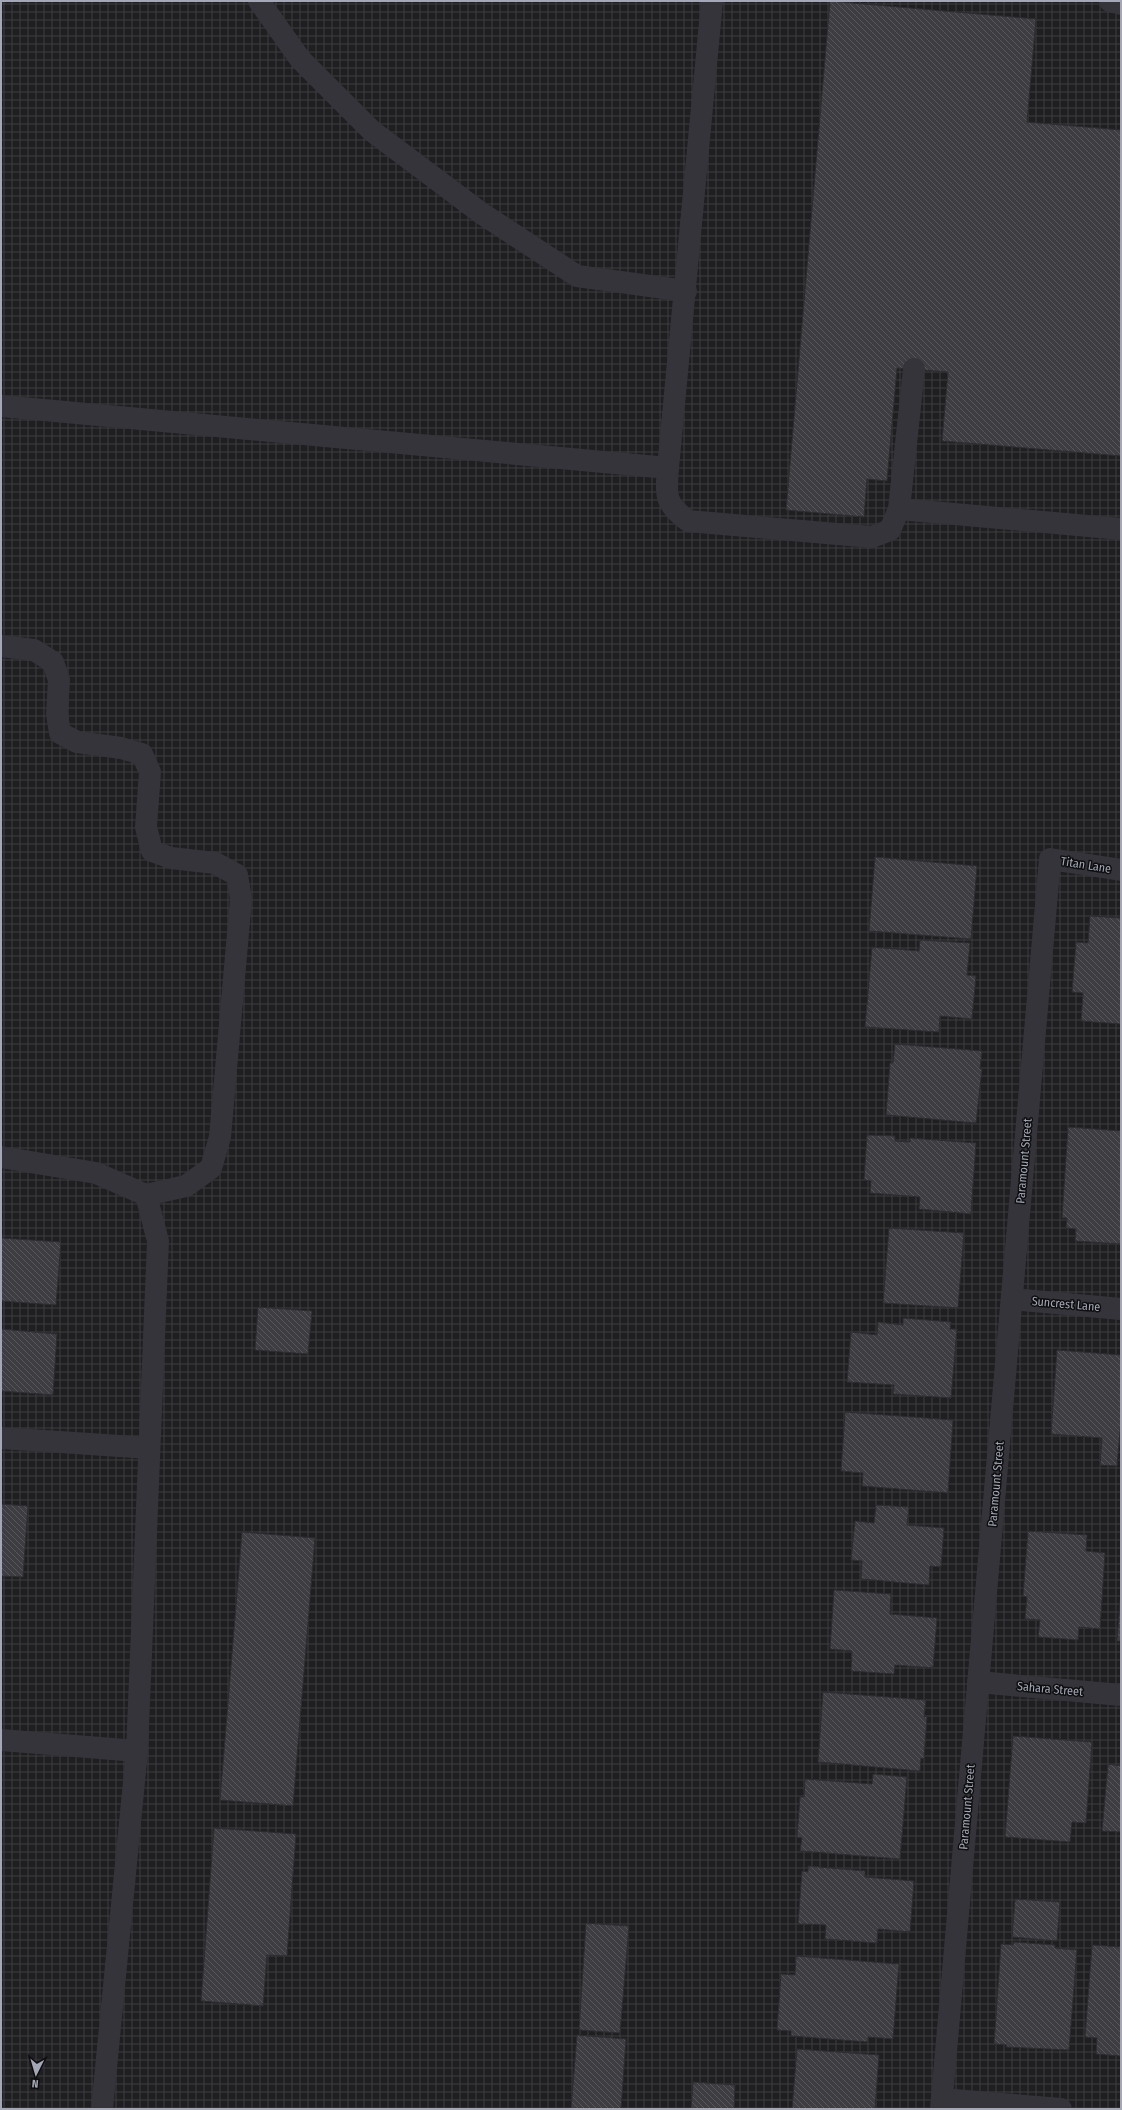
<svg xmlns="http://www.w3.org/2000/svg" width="1122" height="2110" viewBox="0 0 1122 2110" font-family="'Fira Sans Condensed',sans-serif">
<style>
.industrial{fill:url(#industrial-grid)}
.building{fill:url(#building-back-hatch);stroke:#2d2d31}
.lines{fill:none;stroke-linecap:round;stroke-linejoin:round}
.minor{stroke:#34343a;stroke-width:22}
.labels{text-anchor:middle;stroke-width:3;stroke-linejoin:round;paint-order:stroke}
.street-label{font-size:12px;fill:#a4a8b6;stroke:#0e0e10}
</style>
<defs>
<pattern id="industrial-grid" width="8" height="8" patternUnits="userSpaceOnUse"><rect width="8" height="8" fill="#1f1f22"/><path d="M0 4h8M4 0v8" fill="none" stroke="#3d3d40"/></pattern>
<pattern id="building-back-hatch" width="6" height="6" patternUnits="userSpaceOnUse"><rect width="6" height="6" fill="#3d3d42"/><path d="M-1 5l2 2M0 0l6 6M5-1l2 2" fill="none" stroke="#56565b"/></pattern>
</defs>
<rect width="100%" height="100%" fill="#131315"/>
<rect class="industrial" x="1" y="1" width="1120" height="2108"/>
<g class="building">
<path d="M830,1L1036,19L1027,122L1121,130V456L942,441L948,372L897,368L887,481L867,479L864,517L786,510Z"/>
<path d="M875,857L977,866L971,939L869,931Z"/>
<path d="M1090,916L1121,918V1024L1081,1021L1083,993L1072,992L1076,942L1088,943Z"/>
<path d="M920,940L970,943L967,975L976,976L972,1019L940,1016L939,1032L865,1027L872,947L919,951Z"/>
<path d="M895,1044L982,1051L980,1069H982L976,1123L886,1115L890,1063H893Z"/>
<path d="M1068,1127L1121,1131V1244L1075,1241L1076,1229L1066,1228L1067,1218H1062Z"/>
<path d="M867,1135L895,1136V1141L910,1142V1138L976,1143L971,1214L919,1209L920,1197L870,1193L871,1181L864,1180Z"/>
<path d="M889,1228L964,1233L958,1308L883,1303Z"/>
<path d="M1,1238L61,1242L56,1305L1,1301Z"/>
<path d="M258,1307L312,1311L308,1354L255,1350Z"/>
<path d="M903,1318L951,1322L950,1329H957L951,1398L893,1394L894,1385L847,1382L851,1332L877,1335L878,1322L903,1325Z"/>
<path d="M1,1329L57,1334L53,1395L1,1391Z"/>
<path d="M1057,1350L1121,1355V1420L1117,1466L1100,1465L1102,1438L1051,1434Z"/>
<path d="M845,1412L953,1420L948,1493L862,1486L863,1473L841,1471Z"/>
<path d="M1,1504L28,1506L23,1577L1,1576Z"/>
<path d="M876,1505L909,1507L907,1525L944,1528L941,1567L930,1566L929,1585L861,1579L862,1561L851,1560L855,1521L874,1523Z"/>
<path d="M1028,1531L1087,1535L1086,1551L1105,1553L1100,1629L1079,1627L1078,1640L1038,1637L1040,1620L1025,1619L1027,1597L1023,1596Z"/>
<path d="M242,1532L315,1538L293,1806L220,1800Z"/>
<path d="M834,1590L891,1594L890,1614L937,1618L933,1668L895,1665L894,1674L851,1671L852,1651L830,1649Z"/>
<path d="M1121,1590V1641H1117Z"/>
<path d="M823,1692L926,1700L924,1717L927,1716L924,1759L921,1758L920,1771L818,1762Z"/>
<path d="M1013,1736L1092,1742L1086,1823L1072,1822L1070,1842L1005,1837Z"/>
<path d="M1108,1764L1121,1766V1832L1102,1831Z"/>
<path d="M873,1774L907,1777L900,1859L800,1851L802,1838L797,1837L800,1797H804L805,1779L872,1784Z"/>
<path d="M214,1828L296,1834L287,1956L267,1955L263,2006L201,2001Z"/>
<path d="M808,1866L865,1871V1877L914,1881L910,1932L878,1929L877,1943L825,1939L826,1925L798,1924L802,1871L808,1872Z"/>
<path d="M1015,1899L1060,1902L1057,1941L1012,1937Z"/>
<path d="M586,1923L629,1926L620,2033L579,2030Z"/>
<path d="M1014,1942L1055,1945V1948L1077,1950L1069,2050L1006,2047L1007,2045L994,2044L1001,1944L1013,1945Z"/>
<path d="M1092,1945L1121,1947V2056L1096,2054L1097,2038L1085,2037Z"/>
<path d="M796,1956L899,1964L893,2039L868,2037V2042L791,2036V2031L777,2030L781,1974L795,1975Z"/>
<path d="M577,2035L626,2039L621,2109H571Z"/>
<path d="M797,2049L879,2055L875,2109H792Z"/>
<path d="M693,2082L735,2085L734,2109H691Z"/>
</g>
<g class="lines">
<g class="minor">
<path d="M259,1L300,59L372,131L481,213L577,276L686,291"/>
<path d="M712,1L668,468C666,495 664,503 688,521L872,537L890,530L899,509L914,369"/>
<path d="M1110,1L1121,4"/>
<path d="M1,406L668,468"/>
<path d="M899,509L1121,529"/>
<path d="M1,646L34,650L53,662L59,680L57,714L60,733L77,742L121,748L142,754L150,772L146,827L152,851L171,858L215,863L237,875L241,899L220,1137L211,1168L186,1186L146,1195"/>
<path d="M1,1157L96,1173L146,1195L158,1241L137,1751L102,2109"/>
<path d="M1012,1299L1121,1309"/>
<path d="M1,1438L149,1448"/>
<path d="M978,1682L1121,1695"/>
<path d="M1,1740L137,1751"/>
<path d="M942,2099L1061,2109"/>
<path d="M941,2109L1050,859L1121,870"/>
</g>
</g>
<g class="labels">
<g class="street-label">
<text transform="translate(1086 865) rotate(9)" y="4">Titan Lane</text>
<text transform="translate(1024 1161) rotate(-85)" y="4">Paramount Street</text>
<text transform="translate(1066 1304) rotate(5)" y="4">Suncrest Lane</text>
<text transform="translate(996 1484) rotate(-85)" y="4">Paramount Street</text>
<text transform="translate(1050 1689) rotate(5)" y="4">Sahara Street</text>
<text transform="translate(967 1807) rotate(-85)" y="4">Paramount Street</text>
</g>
</g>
<rect width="1122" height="2110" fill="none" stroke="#a4a8b6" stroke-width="4"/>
<g transform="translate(36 2074) rotate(185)" stroke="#0e0e10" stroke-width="3" paint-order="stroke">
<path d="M0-3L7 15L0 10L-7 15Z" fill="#a4a8b6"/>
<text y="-6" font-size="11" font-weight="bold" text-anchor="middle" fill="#a4a8b6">N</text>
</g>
</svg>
